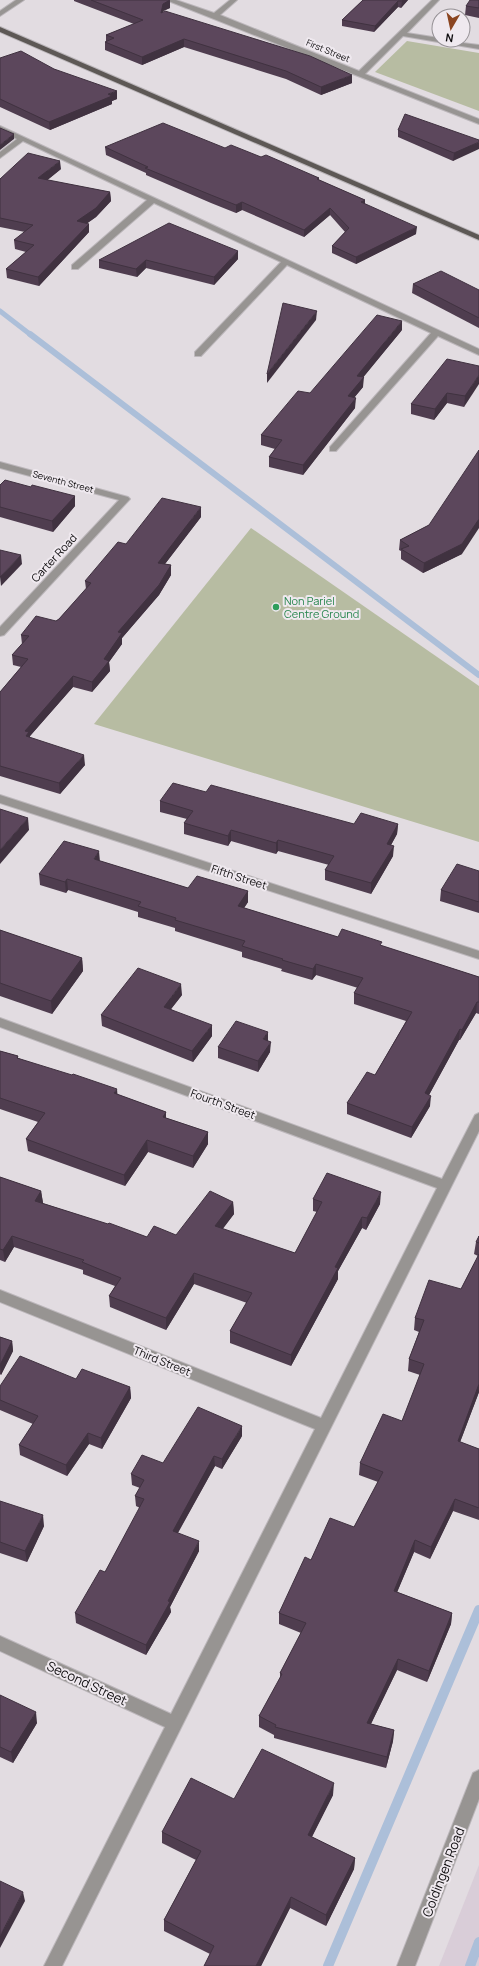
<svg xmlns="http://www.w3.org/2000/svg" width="479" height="1966" viewBox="0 0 479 1966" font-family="Manrope,sans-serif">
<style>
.built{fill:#d9cdd8}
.green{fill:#b7bca2}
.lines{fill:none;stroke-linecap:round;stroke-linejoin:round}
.stream-far2{stroke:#acbfd9;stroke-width:5}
.stream-far1{stroke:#acbfd9;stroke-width:6}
.stream{stroke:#acbfd9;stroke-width:10}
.minor-casing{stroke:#bcb7bb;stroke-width:2}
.major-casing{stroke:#bcb7bb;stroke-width:2}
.minor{fill:#979492;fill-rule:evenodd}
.major{fill:#5d5855;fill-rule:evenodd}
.wall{fill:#4f3d4f}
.shaded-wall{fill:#403240}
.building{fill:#5c475c;stroke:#403240}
.leisure-dot{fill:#2e9e5b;stroke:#efe9ef;stroke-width:1.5}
.labels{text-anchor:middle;stroke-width:4;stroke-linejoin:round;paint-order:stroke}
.far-street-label{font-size:9px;fill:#0e0c0e;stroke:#efe9ef}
.street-label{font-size:11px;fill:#0e0c0e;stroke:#efe9ef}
.leisure-label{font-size:11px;fill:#27864d;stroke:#efe9ef;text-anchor:start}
.near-street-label{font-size:13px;fill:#0e0c0e;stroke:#efe9ef}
</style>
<rect width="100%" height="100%" fill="#e2dce1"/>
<path class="built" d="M479,1865V1966H439Z"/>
<g class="green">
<path d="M407,41L479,53V111L375,72Z"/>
<path d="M251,528L479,686V842L94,724Z"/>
</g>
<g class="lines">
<path class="stream-far2" d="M0,311L31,335"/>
<path class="stream-far1" d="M30,334L479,675"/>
<g class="stream">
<path d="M328,1966L479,1610"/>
<path d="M470,1966L479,1942"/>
</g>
<defs>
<g id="minor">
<path d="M16,0H24L0,16V11Z"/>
<path d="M166,0H176L214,13L230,0H237L220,15L359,71L432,0H439L407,33L439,38V40L479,45V49L403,36L365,74L479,119V124Z"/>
<path d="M0,126L479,349V355L438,336L336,451H330V447L431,333L287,265L201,356H195V352L281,262L154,203L78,269H72V265L147,200L23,141L0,158V152L17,139L0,131Z"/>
<path d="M0,462L128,497L130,499L4,635L0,636V627L119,500L0,468Z"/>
<path d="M0,795L479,951V959L0,803Z"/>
<path d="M0,1018L442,1179L475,1115L479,1113V1131L62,1966H44L165,1727L0,1651V1636L171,1714L315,1429L0,1302V1290L321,1418L437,1188L0,1027Z"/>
<path d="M479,1770V1799L415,1966H397L471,1778L473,1773Z"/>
</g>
<path id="major" d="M0,27L479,235V240L0,32Z"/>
</defs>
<use href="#minor" class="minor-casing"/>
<use href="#major" class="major-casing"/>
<use href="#minor" class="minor"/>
<use href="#major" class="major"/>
</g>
<g class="wall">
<path d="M74,0H169L170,8L163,11V12L352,83L321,95L286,79L184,47L142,65L105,50V42H106V35L134,24L74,1Z"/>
<path d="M363,0H408L401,8L398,7L374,32L342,26V20Z"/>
<path d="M479,0V18L465,15L466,6Z"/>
<path d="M0,58L54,69L117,99L112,101V104L50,130L0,107Z"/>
<path d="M398,130L479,140L453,161L398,137Z"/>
<path d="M105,147L225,148L261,157L319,178V180L365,200V204L416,234L356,264L332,253V246L345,232L330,215L304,237L242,210L236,213L211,203L146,175V173L106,155Z"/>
<path d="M61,169L47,180L110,192L111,201L96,217L87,223L89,232L39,286L7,278L6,269L26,252L15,249L14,240L25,232L0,227V179Z"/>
<path d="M238,259L214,285L146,268L137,277L99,268V260Z"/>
<path d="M413,284L479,290V328L412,293Z"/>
<path d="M402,330L363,377V387L354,398L355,408L303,475L269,467V457L275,449L261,445V435L310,393Z"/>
<path d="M479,366L464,407L447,403L434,420L411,414V404Z"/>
<path d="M0,485L31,487L75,496V506L53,532L0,517Z"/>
<path d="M201,517L165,564L171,565V575L159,595L122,638V644L109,662L110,671L92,692L73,687L30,736V738L85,765L60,794L0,776V692L21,667L13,665L12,655L22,644L21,635L56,621L59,619L86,589L85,581L126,544Z"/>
<path d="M429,525L462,554L423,573L401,559V551L399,550L400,540Z"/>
<path d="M206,792L354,824H398L397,834L391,845L393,856L371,894L325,880V870L329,865L278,851L276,854L231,841L228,846L184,834V823L187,819L160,812V801Z"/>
<path d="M100,861L188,888L248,891V902L244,908L338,937L382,946L479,977V1014L476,1013L460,1040H459L429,1095L430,1106L411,1138L347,1114V1103L375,1075L406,1021L354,1004V993L358,988L316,975L312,980L281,971L282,969L242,957V952L175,931V928L138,917V912L68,890L66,893L40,885L39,874Z"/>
<path d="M479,871V913L440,901L441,890Z"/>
<path d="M0,930L82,958L83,971L52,1014L0,996Z"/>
<path d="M182,995L171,1009L212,1036L193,1062L102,1026L101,1015Z"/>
<path d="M268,1041L270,1052L258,1072L218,1058V1047Z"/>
<path d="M0,1051L18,1056V1058L166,1112V1118L208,1132V1144L193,1168L148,1152L125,1186L28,1151L26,1139L38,1122L0,1109Z"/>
<path d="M0,1177L41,1191L43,1203H42L147,1237L176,1235L233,1202L234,1214L222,1229L295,1253L317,1212L313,1211V1199L380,1204L366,1230L362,1228L338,1271V1279L291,1366L230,1343V1331L247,1303L194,1284L166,1330L110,1307L109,1296L115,1286L83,1274V1270L14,1247L5,1262L0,1260Z"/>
<path d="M479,1236V1392L460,1442L479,1449V1520L453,1511L430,1559L414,1552L397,1592L452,1613L451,1624L427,1682L397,1670L371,1724L394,1730L393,1741L386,1768L274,1738V1735L259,1727V1716L280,1679V1673L301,1633L279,1624V1613L311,1560L354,1527L378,1482L359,1475L360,1463L402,1421L420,1375L408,1371L409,1359L419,1332L414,1330L415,1318L461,1289L478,1256L474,1254L476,1242Z"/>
<path d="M0,1337L12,1341L13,1351L1,1375L0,1374Z"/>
<path d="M76,1379L130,1387L131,1398L102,1449L89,1444L67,1476L20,1455L19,1445L33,1424L0,1410V1386Z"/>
<path d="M242,1436L222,1469L215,1466L178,1533L199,1551L170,1607L171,1612L146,1655L76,1623L75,1613L105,1572L140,1508L136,1506L135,1496L140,1488L132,1485L131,1474Z"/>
<path d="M0,1501L44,1526L27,1562L0,1553Z"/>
<path d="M0,1695L37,1723L13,1763L0,1757Z"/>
<path d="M333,1795L312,1837L355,1858L354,1869L326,1926L290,1908L261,1966H204L210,1954L164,1931V1920L196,1860L162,1843V1832L234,1799Z"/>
</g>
<g class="shaded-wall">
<path d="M170,0V8L163,11L161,20V13L163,4Z"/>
<path d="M403,0H408L401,8L402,1Z"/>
<path d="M398,1V7L374,32L375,26Z"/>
<path d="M184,39V47L142,65V57Z"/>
<path d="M352,75V83L321,95V87Z"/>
<path d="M117,91V99L112,101V104L50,130L49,122L108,94Z"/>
<path d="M14,134V139L0,150V145Z"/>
<path d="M479,142V149L453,161L454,153Z"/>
<path d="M60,161L61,169L39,187L38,178Z"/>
<path d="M110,192L111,201L96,217L78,230L77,221Z"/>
<path d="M365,200V208L361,202Z"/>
<path d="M242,202V210L236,213V205Z"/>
<path d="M330,208V215L304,237V230Z"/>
<path d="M89,224V232L39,286L38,277Z"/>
<path d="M417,227L416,234L356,264V257Z"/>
<path d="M238,251V259L214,285V277Z"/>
<path d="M146,260V268L137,277L136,269Z"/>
<path d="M317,311L316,320L267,383V374Z"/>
<path d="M402,321V330L357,385L364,377L363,387L347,406L348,396L357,376Z"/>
<path d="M479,375V384L464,407L465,396Z"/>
<path d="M447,393V403L434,420L435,409Z"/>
<path d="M356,398L355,408L303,475V465Z"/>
<path d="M75,496V506L53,532L52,521Z"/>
<path d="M201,507V517L158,573V563Z"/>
<path d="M479,519V528L462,554L423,573L424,563Z"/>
<path d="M21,555L22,564L1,586L0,577Z"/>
<path d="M171,565V575L159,595L122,638V644L109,662L110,671L92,692V682L118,632Z"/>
<path d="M73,676V687L30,736V742L27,747L25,731Z"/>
<path d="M84,755L85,765L60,794L59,783Z"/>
<path d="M28,818L29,830L0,864V850Z"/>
<path d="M398,824L397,834L386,854L387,844Z"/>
<path d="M231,830V841L228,846V836Z"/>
<path d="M278,840V851L276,854V843Z"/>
<path d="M394,846L393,856L371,894V883Z"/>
<path d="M99,851L100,862L94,859Z"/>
<path d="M67,879L68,890L66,893L65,882Z"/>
<path d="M248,891V902L238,917V906Z"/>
<path d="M82,958L83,971L52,1014L51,1001Z"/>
<path d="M316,964V975L312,980L313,969Z"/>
<path d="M181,984L182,995L164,1018V1007Z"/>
<path d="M477,1002L476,1013L460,1040L462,1030Z"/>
<path d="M212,1025V1036L193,1062L192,1051Z"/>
<path d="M460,1029L459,1040L424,1104L425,1093Z"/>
<path d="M268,1032V1043L263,1039Z"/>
<path d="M271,1042L270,1052L258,1072V1061Z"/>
<path d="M117,1089L118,1101L114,1093Z"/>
<path d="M431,1096L430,1106L411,1138L412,1127Z"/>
<path d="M166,1112V1123L163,1117Z"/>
<path d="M208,1132V1144L193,1168V1156Z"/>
<path d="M147,1140L148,1152L125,1186L124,1175Z"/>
<path d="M41,1191L43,1203L36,1213L35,1201Z"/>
<path d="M381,1192L380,1204L366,1230L367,1218Z"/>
<path d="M233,1202L234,1214L216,1238L215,1226Z"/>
<path d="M362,1217V1228L338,1271V1279L291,1366V1355L335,1267Z"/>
<path d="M12,1236L14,1247L5,1262L3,1250Z"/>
<path d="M194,1273V1284L166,1330V1318Z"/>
<path d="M12,1341L13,1351L1,1375L0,1365Z"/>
<path d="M479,1384V1392L456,1453L458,1441Z"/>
<path d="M130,1387L131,1398L102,1449L101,1438Z"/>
<path d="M242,1426V1436L222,1469V1459Z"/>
<path d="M88,1433L89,1444L67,1476L66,1465Z"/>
<path d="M214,1456L215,1466L173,1541V1531Z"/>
<path d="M455,1499L453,1511L430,1559L431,1547Z"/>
<path d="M43,1515L44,1526L27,1562L25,1551Z"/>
<path d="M415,1540L414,1552L393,1602L394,1591Z"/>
<path d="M199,1541V1551L170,1607L171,1612L146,1655V1645Z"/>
<path d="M452,1613L451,1624L427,1682L429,1671Z"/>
<path d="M398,1659L397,1670L366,1734L367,1723Z"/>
<path d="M36,1712L37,1723L13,1763L11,1752Z"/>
<path d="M394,1730L393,1741L386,1768L387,1757Z"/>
<path d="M334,1783L333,1795L307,1846L308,1835Z"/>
<path d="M355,1858L354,1869L326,1926V1915Z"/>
<path d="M23,1892L25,1901L0,1948V1936Z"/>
<path d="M291,1897L290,1908L261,1966H256Z"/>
</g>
<g class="building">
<path d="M91,0H170L163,4L161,13L165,11L310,56L352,75L321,87L286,71L184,39L142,57L105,42L114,38L106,35L143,20Z"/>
<path d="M363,0H403L402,1H398L375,26L342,20Z"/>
<path d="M470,0H479V8L466,6Z"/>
<path d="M21,51L54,69L117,91L108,94L112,96L49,122L0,99V58Z"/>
<path d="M405,114L479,140V142L454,153L398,130Z"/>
<path d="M163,123L225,148L231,145L261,157L266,155L319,178L317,179L365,200L361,202L417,227L356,257L332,246L349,228L330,208L304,230L242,202L236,205L211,195L145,168L148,167L105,147Z"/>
<path d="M0,128L14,134L0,145Z"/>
<path d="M28,153L60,161L38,178L110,192L96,208L77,221L89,224L38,277L6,269L34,245L14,240L33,225L0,218V179Z"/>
<path d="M169,223L238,251L214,277L146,260L136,269L99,260Z"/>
<path d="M441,271L479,290V318L413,284Z"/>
<path d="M283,303L317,311L267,374Z"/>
<path d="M377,315L402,321L357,376L364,377L348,396L356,398L303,465L269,457L282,440L261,435L298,391L310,393Z"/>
<path d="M447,359L479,366V375L465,396L447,393L435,409L411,404Z"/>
<path d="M479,450V519L462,544L424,563L401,549L409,546L400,540L429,525Z"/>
<path d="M5,480L31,487L32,485L75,496L52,521L0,507V485Z"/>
<path d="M162,498L201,507L158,563L171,565L159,585L118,632L122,633L104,659L109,661L92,682L73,676L25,731L29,732L26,736L84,755L59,783L0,766V692L28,659L12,655L29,636L21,635L36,616L56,621L59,619L91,583L85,581L118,542L126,544Z"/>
<path d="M0,550L21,555L0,577Z"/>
<path d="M173,783L206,792L211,785L354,824L361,813L398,824L387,844L394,846L371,883L325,870L334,856L278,840L276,843L231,830L228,836L184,823L193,811L160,801Z"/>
<path d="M0,809L28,818L0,850Z"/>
<path d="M64,841L99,851L94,859L188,888L197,876L248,891L238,906L338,937L342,929L382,942L380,945L479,977V1002H477L462,1030L460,1029L425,1093L431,1096L412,1127L347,1103L367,1072L375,1075L412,1012L354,993L363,978L316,964L313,969L282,960L283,959L242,946L245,941L175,920L176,918L138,906L141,902L67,879L65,882L39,874Z"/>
<path d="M457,864L479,871V902L441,890Z"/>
<path d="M0,930L82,958L51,1001L0,983Z"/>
<path d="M138,968L181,984L164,1007L212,1025L192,1051L101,1015Z"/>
<path d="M236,1021L268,1032L263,1039L271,1042L258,1061L218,1047Z"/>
<path d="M0,1051L18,1056L17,1058L72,1075L73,1074L117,1089L114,1093L166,1112L163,1117L208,1132L193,1156L147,1140L124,1175L26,1139L45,1113L0,1098Z"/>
<path d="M327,1173L381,1192L367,1218L362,1217L335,1267L338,1268L291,1355L230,1331L252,1293L194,1273L166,1318L109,1296L121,1278L82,1262L84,1260L12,1236L3,1250L0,1249V1177L41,1191L35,1201L108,1224L109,1223L147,1237L154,1226L176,1235L210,1191L233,1202L215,1226L295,1253L322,1202L313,1199Z"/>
<path d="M479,1236V1243L476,1242Z"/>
<path d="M479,1254V1384L458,1441L479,1449V1508L455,1499L431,1547L415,1540L394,1591L452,1613L429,1671L398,1659L367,1723L394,1730L387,1757L275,1727L276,1725L259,1716L282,1674L280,1673L306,1623L279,1613L305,1557L311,1560L330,1518L354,1527L383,1472L360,1463L383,1414L402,1421L424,1364L409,1359L424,1320L415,1318L429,1280L461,1289Z"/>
<path d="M0,1337L12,1341L0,1365Z"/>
<path d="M20,1356L76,1379L82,1369L130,1387L101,1438L88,1433L66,1465L19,1445L38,1416L0,1400V1386Z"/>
<path d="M198,1407L242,1426L222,1459L214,1456L173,1531L199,1541L168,1601L170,1602L146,1645L75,1613L100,1570L105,1572L144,1499L135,1496L144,1480L131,1474L142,1455L163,1463Z"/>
<path d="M0,1501L43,1515L25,1551L0,1542Z"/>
<path d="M0,1695L36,1712L11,1752L0,1747Z"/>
<path d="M262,1749L334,1783L308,1835L355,1858L326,1915L291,1897L256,1966H204L214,1946L164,1920L201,1851L162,1832L191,1778L234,1799Z"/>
<path d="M0,1881L23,1892L0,1936Z"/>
</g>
<circle class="leisure-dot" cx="276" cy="607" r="4"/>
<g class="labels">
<g class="far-street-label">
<text transform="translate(328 51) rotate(22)" y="3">First Street</text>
<text transform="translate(63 482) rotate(15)" y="3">Seventh Street</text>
</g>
<g class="street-label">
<text transform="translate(54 558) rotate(-47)" y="4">Carter Road</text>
<text transform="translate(239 877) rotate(18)" y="4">Fifth Street</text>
<text transform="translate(223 1104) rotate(20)" y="4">Fourth Street</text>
<text transform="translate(162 1361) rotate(22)" y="4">Third Street</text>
</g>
<g class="leisure-label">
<text x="284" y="605">Non Pariel<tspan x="284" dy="13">Centre Ground</tspan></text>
</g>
<g class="near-street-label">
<text transform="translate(87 1683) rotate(25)" y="5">Second Street</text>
<text transform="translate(443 1872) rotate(-69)" y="5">Coldingen Road</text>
</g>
</g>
<g transform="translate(451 28) rotate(189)"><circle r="19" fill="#efe9ef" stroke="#959195"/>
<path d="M0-3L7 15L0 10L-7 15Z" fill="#8b4521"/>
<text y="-6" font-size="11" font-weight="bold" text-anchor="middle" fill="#0e0c0e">N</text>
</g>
</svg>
